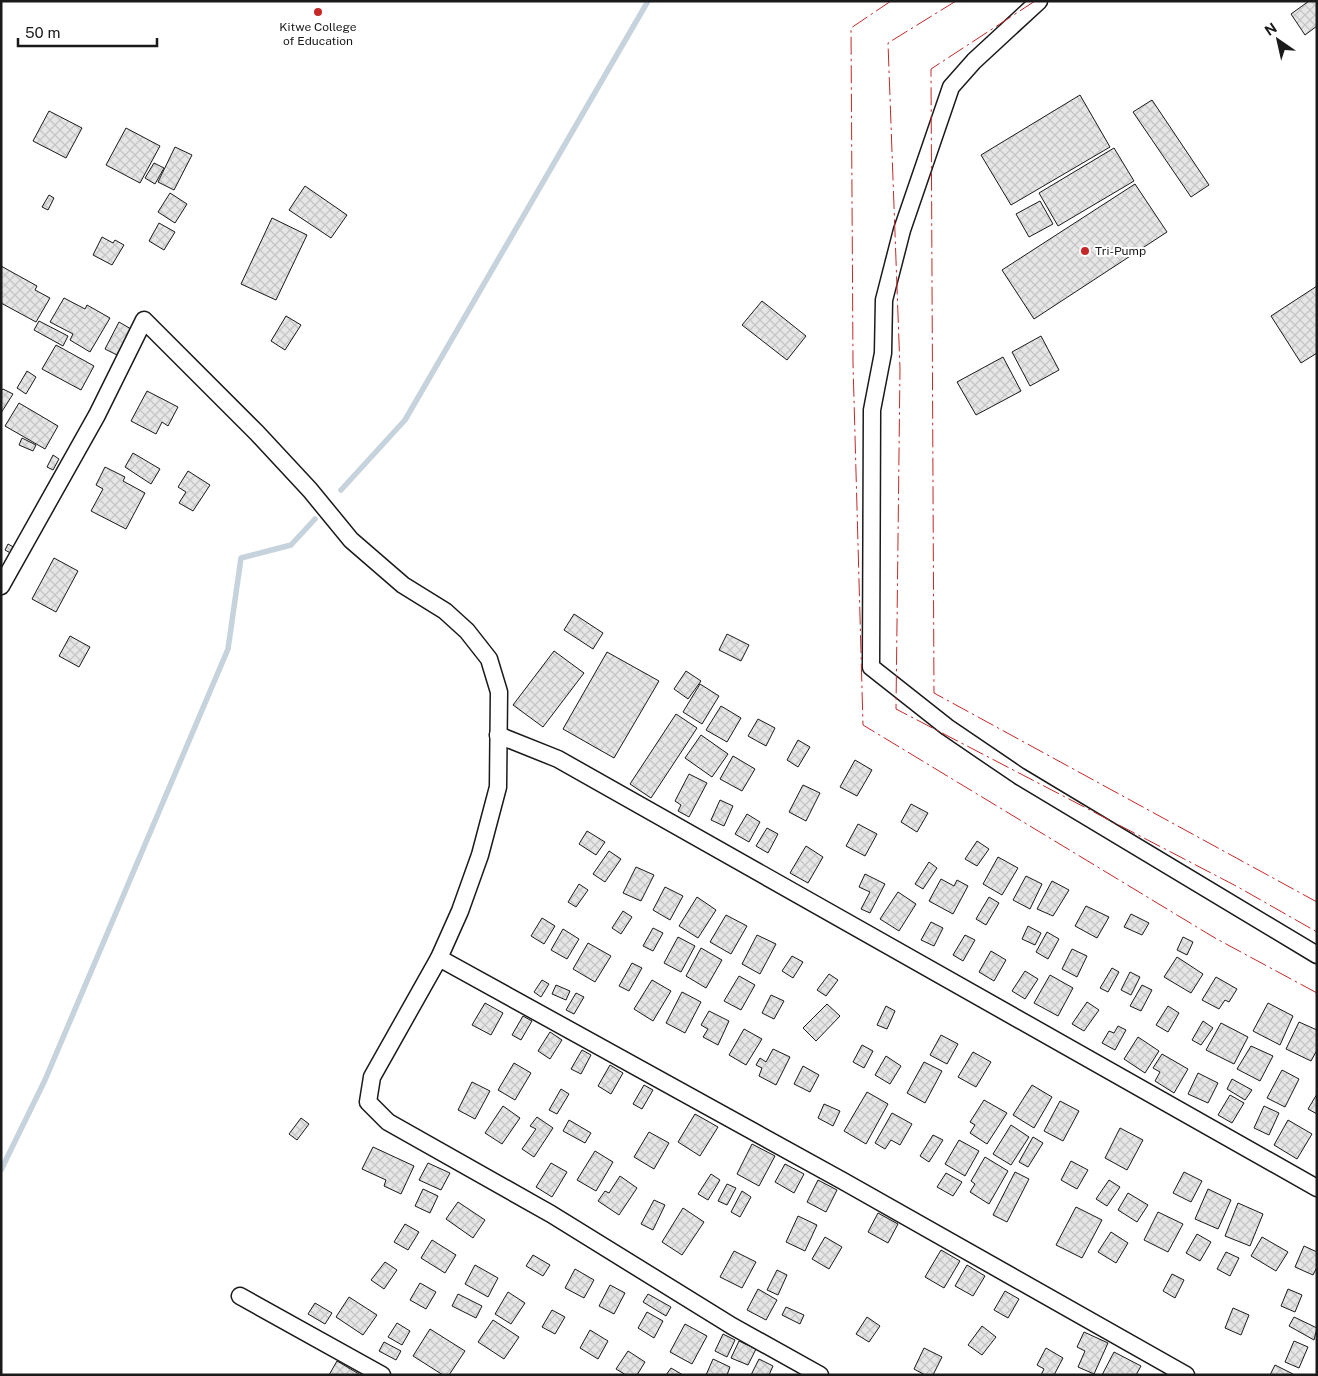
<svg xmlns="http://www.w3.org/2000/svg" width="1318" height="1376" viewBox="0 0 1318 1376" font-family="'Public Sans',sans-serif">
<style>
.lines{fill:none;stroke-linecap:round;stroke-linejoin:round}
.stream{stroke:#c6d2dc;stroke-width:5.5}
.building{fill:url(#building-cross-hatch);stroke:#1a1a1a}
.street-casing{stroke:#1a1a1a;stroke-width:19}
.street{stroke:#fff;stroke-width:16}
.power{stroke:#c62828;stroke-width:1;stroke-dasharray:18 4 2.5 4;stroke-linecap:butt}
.poi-dot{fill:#c62828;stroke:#fff;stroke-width:2}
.labels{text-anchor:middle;stroke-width:4;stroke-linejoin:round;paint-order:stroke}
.poi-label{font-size:12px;fill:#1a1a1a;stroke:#fff}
</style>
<defs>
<pattern id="building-cross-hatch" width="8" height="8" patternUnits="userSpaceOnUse" patternTransform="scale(1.25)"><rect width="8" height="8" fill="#e6e6e6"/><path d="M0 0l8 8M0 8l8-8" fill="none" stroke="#c5c5c5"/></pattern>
</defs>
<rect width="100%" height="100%" fill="#fff"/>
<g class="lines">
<g class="stream">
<path d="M341,490L405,420L648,1"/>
<path d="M1,1170L45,1080L228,649L241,558L291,545L315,519"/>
</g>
</g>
<g class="building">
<path d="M1309,1H1317V26L1305,35L1291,14Z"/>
<path d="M1080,95L1110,147L1011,205L981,155Z"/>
<path d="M1152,100L1209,185L1191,197L1133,112Z"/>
<path d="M49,111L82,128L66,158L33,141Z"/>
<path d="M126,128L160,146L140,183L106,165Z"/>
<path d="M175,147L192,155L174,190L158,182Z"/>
<path d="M1114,148L1134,181L1058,226L1039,193Z"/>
<path d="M154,163L164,168L155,184L145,178Z"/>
<path d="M1135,184L1167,232L1034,319L1002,270Z"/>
<path d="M305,186L347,215L331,238L289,210Z"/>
<path d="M170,193L187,204L175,223L158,212Z"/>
<path d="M49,195L54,198L48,210L42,207Z"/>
<path d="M1040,201L1053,224L1029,237L1016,214Z"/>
<path d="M272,218L307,235L276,300L241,284Z"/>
<path d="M159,223L175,232L164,250L149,241Z"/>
<path d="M102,237L113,243L115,240L124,245L112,265L93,255Z"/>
<path d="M1,266L37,286L35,290L50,298L36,322L1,303Z"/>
<path d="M1317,286V353L1301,363L1271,316Z"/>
<path d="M64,298L85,309L87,305L110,318L90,352L70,340L73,334L50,322Z"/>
<path d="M762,301L806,336L787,360L742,325Z"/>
<path d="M286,316L301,325L285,350L271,341Z"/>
<path d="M39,321L68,336L63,346L34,330Z"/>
<path d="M119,322L131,329L117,355L105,349Z"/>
<path d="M1041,336L1059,370L1030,386L1012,352Z"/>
<path d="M56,345L94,366L81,390L42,369Z"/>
<path d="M1003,357L1021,391L976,415L957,382Z"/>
<path d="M27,371L36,377L26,394L17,388Z"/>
<path d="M3,389L13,394L1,413V391Z"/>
<path d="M147,391L178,407L168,426L162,422L156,434L131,421Z"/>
<path d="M19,403L58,426L45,449L5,426Z"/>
<path d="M22,438L36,445L33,451L19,445Z"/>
<path d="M133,453L160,469L151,484L125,467Z"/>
<path d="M53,455L59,459L53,470L47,467Z"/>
<path d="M105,467L125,477L123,481L145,493L126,529L91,511L103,489L96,485Z"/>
<path d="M188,471L210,485L193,511L179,503L186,492L178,487Z"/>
<path d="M8,544L17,549L14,555L5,550Z"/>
<path d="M54,558L78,571L56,612L32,599Z"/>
<path d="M574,614L603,633L593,649L564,630Z"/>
<path d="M727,634L749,645L741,661L719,650Z"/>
<path d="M70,636L90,647L79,667L59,656Z"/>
<path d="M554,651L584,673L543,727L513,705Z"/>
<path d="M607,652L659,681L614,758L563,729Z"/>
<path d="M686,671L701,681L688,699L674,689Z"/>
<path d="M700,684L719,696L702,724L683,712Z"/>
<path d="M721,706L741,718L727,742L706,730Z"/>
<path d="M676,714L697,728L651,798L630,784Z"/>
<path d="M758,719L775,728L766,746L748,736Z"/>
<path d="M701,735L728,754L712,777L685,758Z"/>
<path d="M798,740L810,747L798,767L787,760Z"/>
<path d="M733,756L755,769L742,791L720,779Z"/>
<path d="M855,760L872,770L857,796L840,787Z"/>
<path d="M689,774L707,783L689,817L678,811L681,805L675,801Z"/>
<path d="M803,785L820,793L806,821L789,812Z"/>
<path d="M720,800L733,806L724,826L711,820Z"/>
<path d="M911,804L928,813L917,832L901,822Z"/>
<path d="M747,814L760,822L749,842L735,834Z"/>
<path d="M858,824L877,834L865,856L846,846Z"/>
<path d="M767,828L778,834L768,853L756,846Z"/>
<path d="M587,831L605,842L596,855L579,844Z"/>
<path d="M977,841L989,849L977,866L965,859Z"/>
<path d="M806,846L823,857L808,883L790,873Z"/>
<path d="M609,851L621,859L605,882L593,874Z"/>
<path d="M998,857L1018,868L1002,895L983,884Z"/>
<path d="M929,862L937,868L923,889L915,884Z"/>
<path d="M636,867L654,875L641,901L623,893Z"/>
<path d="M865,874L885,884L870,913L861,909L870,892L859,887Z"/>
<path d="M1026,876L1042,884L1030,909L1013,900Z"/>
<path d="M941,879L954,886L957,880L968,886L953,914L929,901Z"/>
<path d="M1052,881L1069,890L1053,916L1037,909Z"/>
<path d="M579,884L588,890L576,907L568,902Z"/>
<path d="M665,887L683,896L670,920L653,910Z"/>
<path d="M898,892L916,904L899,931L880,919Z"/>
<path d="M697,897L716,910L698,938L679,926Z"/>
<path d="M989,897L999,903L986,925L976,919Z"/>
<path d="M1086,906L1109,917L1097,938L1075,926Z"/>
<path d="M623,911L632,917L621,934L612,928Z"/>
<path d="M1131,914L1149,923L1142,935L1124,927Z"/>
<path d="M726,915L747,926L731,954L710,942Z"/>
<path d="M542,918L555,926L544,944L531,936Z"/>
<path d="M931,922L943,928L934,946L921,940Z"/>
<path d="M1028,926L1041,933L1035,945L1022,939Z"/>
<path d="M653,928L663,933L653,951L643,946Z"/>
<path d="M563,929L579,939L567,959L551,950Z"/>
<path d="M1047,932L1059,939L1048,959L1036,952Z"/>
<path d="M757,935L776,944L760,974L742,964Z"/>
<path d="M965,935L975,940L963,961L953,955Z"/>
<path d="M678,937L695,946L681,972L664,963Z"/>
<path d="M1183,937L1193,942L1187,955L1177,950Z"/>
<path d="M588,943L611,956L595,982L573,969Z"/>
<path d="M701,948L722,960L706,988L686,976Z"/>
<path d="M1072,949L1087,956L1077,977L1062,969Z"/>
<path d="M991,951L1006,960L994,981L979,972Z"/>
<path d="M792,956L803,962L793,978L782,971Z"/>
<path d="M1177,957L1203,974L1191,993L1164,977Z"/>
<path d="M632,963L642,968L629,991L619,986Z"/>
<path d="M1112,968L1119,972L1108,992L1100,988Z"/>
<path d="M1025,971L1038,979L1025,999L1012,991Z"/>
<path d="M1130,972L1140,977L1131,995L1121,990Z"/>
<path d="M829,974L838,980L826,996L817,990Z"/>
<path d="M1050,975L1073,988L1058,1016L1034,1003Z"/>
<path d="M739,976L755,985L741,1010L724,1001Z"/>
<path d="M1216,977L1237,989L1229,1002L1225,1000L1219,1009L1202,1000Z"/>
<path d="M542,980L549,984L541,997L534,992Z"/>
<path d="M652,980L671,991L653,1021L634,1009Z"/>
<path d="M556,985L570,991L566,1000L552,994Z"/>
<path d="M1142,985L1152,990L1141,1011L1130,1006Z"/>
<path d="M682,992L701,1002L685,1033L666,1023Z"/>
<path d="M576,993L584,997L574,1014L566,1010Z"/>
<path d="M771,995L784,1001L774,1019L762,1013Z"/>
<path d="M1087,1002L1099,1010L1084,1031L1072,1024Z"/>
<path d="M485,1003L503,1013L491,1035L472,1025Z"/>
<path d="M1268,1003L1293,1016L1280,1045L1253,1031Z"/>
<path d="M827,1004L840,1016L816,1041L803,1028Z"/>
<path d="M886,1006L895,1011L887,1029L877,1025Z"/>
<path d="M1168,1006L1179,1013L1168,1032L1156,1025Z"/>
<path d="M709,1011L729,1021L718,1045L703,1037L708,1029L701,1025Z"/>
<path d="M523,1016L532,1021L521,1040L512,1035Z"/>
<path d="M1203,1021L1213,1028L1201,1045L1192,1040Z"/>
<path d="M1299,1022L1317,1030V1050L1311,1061L1286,1049Z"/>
<path d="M1221,1023L1248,1037L1234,1064L1206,1050Z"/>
<path d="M1118,1026L1126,1030L1115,1050L1102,1043L1109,1031L1114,1033Z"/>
<path d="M744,1029L762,1039L746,1065L729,1055Z"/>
<path d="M550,1032L562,1040L550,1059L538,1051Z"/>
<path d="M941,1035L958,1044L947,1064L930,1055Z"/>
<path d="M1138,1037L1159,1051L1145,1073L1124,1059Z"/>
<path d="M862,1045L873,1051L864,1068L853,1062Z"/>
<path d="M1251,1046L1273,1056L1260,1081L1237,1069Z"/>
<path d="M773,1049L790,1057L776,1085L759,1076L762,1068L756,1065L760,1058L766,1062Z"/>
<path d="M582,1050L591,1055L581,1074L571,1069Z"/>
<path d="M973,1052L991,1062L976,1087L958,1077Z"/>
<path d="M1162,1054L1188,1069L1174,1093L1155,1081L1160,1072L1153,1068Z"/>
<path d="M886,1056L901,1066L890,1084L875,1075Z"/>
<path d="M924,1062L942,1071L925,1103L907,1093Z"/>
<path d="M514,1063L531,1073L515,1100L498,1090Z"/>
<path d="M610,1065L623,1073L611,1094L598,1086Z"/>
<path d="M803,1066L819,1075L810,1092L794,1084Z"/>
<path d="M1282,1070L1299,1079L1285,1107L1267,1098Z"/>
<path d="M1198,1073L1218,1083L1208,1103L1188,1094Z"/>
<path d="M1232,1079L1252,1090L1245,1100L1227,1089Z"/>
<path d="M472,1082L490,1091L475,1119L458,1110Z"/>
<path d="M644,1085L653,1090L642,1109L633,1104Z"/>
<path d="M1032,1085L1052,1097L1034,1128L1013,1115Z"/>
<path d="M561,1089L569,1094L557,1114L549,1110Z"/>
<path d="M867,1092L888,1104L866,1144L844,1131Z"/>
<path d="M1317,1094V1114L1308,1109Z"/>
<path d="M1230,1095L1244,1103L1232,1123L1218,1115Z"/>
<path d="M984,1100L1007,1113L987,1144L970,1133L975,1125L970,1122Z"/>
<path d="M1060,1101L1079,1111L1063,1141L1044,1131Z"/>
<path d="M824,1104L840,1111L833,1126L818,1118Z"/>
<path d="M503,1106L520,1118L502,1144L485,1133Z"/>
<path d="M1264,1106L1279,1113L1269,1135L1254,1128Z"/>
<path d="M892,1113L912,1124L900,1145L891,1140L885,1149L875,1143Z"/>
<path d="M695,1114L718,1127L700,1156L678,1142Z"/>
<path d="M537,1117L553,1128L534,1157L522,1149L536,1129L530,1126Z"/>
<path d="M301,1118L309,1124L297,1140L289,1134Z"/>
<path d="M569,1120L591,1133L585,1143L563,1131Z"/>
<path d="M1288,1120L1312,1134L1297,1159L1274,1145Z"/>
<path d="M1011,1125L1029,1137L1011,1165L993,1154Z"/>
<path d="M1120,1128L1143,1140L1127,1170L1105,1158Z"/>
<path d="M649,1132L669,1143L654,1169L634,1157Z"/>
<path d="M933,1135L943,1140L929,1162L920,1156Z"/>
<path d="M1033,1137L1043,1143L1028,1167L1019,1162Z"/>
<path d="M959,1140L979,1151L965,1176L945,1164Z"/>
<path d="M752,1144L775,1156L759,1186L737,1174Z"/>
<path d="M373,1147L414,1166L401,1194L384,1186L386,1180L362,1169Z"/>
<path d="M595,1151L613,1162L596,1191L577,1180Z"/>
<path d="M985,1157L1008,1171L989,1204L970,1192L975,1184L971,1181Z"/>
<path d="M1071,1161L1088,1170L1077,1189L1061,1180Z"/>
<path d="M428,1163L450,1173L441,1190L419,1180Z"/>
<path d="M551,1163L567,1172L552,1197L536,1187Z"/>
<path d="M785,1164L804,1174L794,1193L775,1182Z"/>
<path d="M1015,1172L1029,1179L1007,1222L993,1215Z"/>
<path d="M1184,1172L1202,1181L1191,1202L1173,1193Z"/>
<path d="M946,1173L962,1182L953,1196L937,1187Z"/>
<path d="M711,1174L720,1180L708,1200L698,1194Z"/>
<path d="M620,1176L637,1188L619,1215L598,1201L605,1191L609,1193Z"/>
<path d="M818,1180L837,1190L826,1212L807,1202Z"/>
<path d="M1109,1180L1120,1187L1107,1206L1096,1199Z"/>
<path d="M727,1184L736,1188L727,1205L718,1201Z"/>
<path d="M423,1189L438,1196L430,1213L415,1206Z"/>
<path d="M1208,1189L1231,1200L1218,1229L1195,1219Z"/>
<path d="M742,1191L751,1197L740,1217L731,1212Z"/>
<path d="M1128,1193L1148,1205L1137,1222L1118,1210Z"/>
<path d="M654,1200L665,1205L653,1230L641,1224Z"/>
<path d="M458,1202L485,1220L473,1238L446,1219Z"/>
<path d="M1238,1203L1263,1214L1250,1246L1225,1236Z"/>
<path d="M1076,1207L1102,1220L1082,1258L1056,1245Z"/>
<path d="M683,1208L704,1222L682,1255L662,1242Z"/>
<path d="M1158,1212L1183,1224L1168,1252L1144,1240Z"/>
<path d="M878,1213L898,1224L888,1243L868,1232Z"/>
<path d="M798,1216L817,1225L805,1251L786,1242Z"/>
<path d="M405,1224L419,1232L408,1250L394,1242Z"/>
<path d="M1111,1232L1128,1243L1116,1263L1098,1252Z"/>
<path d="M1197,1234L1211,1242L1200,1261L1186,1253Z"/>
<path d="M825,1237L842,1247L829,1269L812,1259Z"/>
<path d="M1262,1237L1288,1252L1276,1271L1251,1256Z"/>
<path d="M432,1240L456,1255L445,1273L421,1258Z"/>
<path d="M1304,1246L1317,1252V1267L1313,1275L1295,1267Z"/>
<path d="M941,1250L960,1261L944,1288L925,1277Z"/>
<path d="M734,1251L756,1262L742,1288L720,1277Z"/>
<path d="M1226,1252L1239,1258L1230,1276L1217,1269Z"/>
<path d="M533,1255L550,1265L543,1276L526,1266Z"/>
<path d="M385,1262L397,1270L384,1289L371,1280Z"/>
<path d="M475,1265L498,1278L488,1297L465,1284Z"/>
<path d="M967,1265L985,1276L973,1296L955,1286Z"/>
<path d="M575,1269L594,1280L584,1298L565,1288Z"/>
<path d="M777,1270L787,1275L778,1295L767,1290Z"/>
<path d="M1172,1274L1184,1280L1175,1298L1163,1291Z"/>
<path d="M420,1283L436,1292L426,1309L410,1300Z"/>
<path d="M610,1285L625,1293L614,1314L599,1306Z"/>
<path d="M758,1289L777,1300L766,1320L747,1310Z"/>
<path d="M1288,1289L1302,1295L1295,1312L1281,1306Z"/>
<path d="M1005,1291L1019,1299L1008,1318L994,1310Z"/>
<path d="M508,1292L525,1303L511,1324L495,1314Z"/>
<path d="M458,1294L482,1306L476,1318L452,1306Z"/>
<path d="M648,1294L671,1307L666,1316L643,1302Z"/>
<path d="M349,1297L377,1315L363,1335L336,1317Z"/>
<path d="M315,1303L332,1313L325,1324L308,1314Z"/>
<path d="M786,1307L804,1315L800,1324L782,1315Z"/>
<path d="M1233,1308L1249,1315L1241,1335L1225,1328Z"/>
<path d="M552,1310L565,1317L555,1334L542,1327Z"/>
<path d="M647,1312L663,1321L654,1338L638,1328Z"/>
<path d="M867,1317L880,1326L869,1342L856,1334Z"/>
<path d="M1294,1317L1317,1328L1314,1340L1289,1326Z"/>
<path d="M493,1320L519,1337L504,1359L478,1342Z"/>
<path d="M397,1323L410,1331L402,1345L388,1337Z"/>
<path d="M685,1324L707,1336L692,1364L670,1352Z"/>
<path d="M982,1326L996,1337L982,1355L968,1345Z"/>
<path d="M430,1329L465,1351L449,1375H443L413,1356Z"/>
<path d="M590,1330L608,1341L598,1359L580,1348Z"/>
<path d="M1084,1332L1108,1343L1094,1374L1078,1367L1085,1351L1077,1347Z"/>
<path d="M723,1334L735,1340L727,1357L715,1351Z"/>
<path d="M739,1341L756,1349L748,1365L731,1358Z"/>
<path d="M1294,1341L1308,1347L1299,1368L1285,1362Z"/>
<path d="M384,1342L401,1351L396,1360L379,1351Z"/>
<path d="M924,1348L942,1357L933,1375H925L914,1369Z"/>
<path d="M1046,1348L1063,1358L1054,1375H1041L1044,1369L1037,1365Z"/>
<path d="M628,1351L645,1362L637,1375H626L616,1369Z"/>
<path d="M1114,1352L1141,1366L1136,1375H1102Z"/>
<path d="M713,1359L730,1367L727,1375H706Z"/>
<path d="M759,1359L773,1366L769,1375H751Z"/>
<path d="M337,1361L359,1374V1375H329Z"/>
<path d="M1275,1365L1293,1374V1375H1270Z"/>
<path d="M671,1368L683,1375H666Z"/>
</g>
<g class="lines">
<defs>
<g id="street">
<path d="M1039,1L974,61L951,87L902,230L884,300L883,353L872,410L871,667L947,727L1019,776L1317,955"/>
<path d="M1,586L97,415L144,320L257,433L310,490L351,540L403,585L445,611L467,631L489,659L499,692L498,787L480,855L460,911L439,958L372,1077L368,1102L388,1122L551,1214L732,1326L820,1375"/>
<path d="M498,735L558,759L1317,1188"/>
<path d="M439,958L843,1181L1186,1375"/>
<path d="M240,1296L382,1375"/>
</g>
</defs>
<use href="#street" class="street-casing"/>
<use href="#street" class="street"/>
<g class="power">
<path d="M891,1L851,28L853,363L863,725L1215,938L1317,993"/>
<path d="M956,1L888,43L900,369L896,709L1238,887L1317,932"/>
<path d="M1035,1L931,69L934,693L1317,902"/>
</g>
</g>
<g class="poi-dot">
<circle cx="318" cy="12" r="5"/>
<circle cx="1085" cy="251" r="5"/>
</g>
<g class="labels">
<g class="poi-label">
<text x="318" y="31">Kitwe College<tspan x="318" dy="14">of Education</tspan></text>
<text x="1095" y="255" text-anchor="start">Tri-Pump</text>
</g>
</g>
<rect width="1318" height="1376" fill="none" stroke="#1a1a1a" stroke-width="5"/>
<g transform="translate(1278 40) rotate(326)" stroke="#ffffff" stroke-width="4" paint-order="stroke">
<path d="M0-4L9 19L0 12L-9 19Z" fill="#1a1a1a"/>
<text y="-8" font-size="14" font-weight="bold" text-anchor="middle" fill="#1a1a1a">N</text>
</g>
<path d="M18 38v8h139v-8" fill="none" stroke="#1a1a1a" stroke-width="2.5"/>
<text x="25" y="38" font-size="15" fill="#1a1a1a" stroke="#ffffff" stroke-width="4" paint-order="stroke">50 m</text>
</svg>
